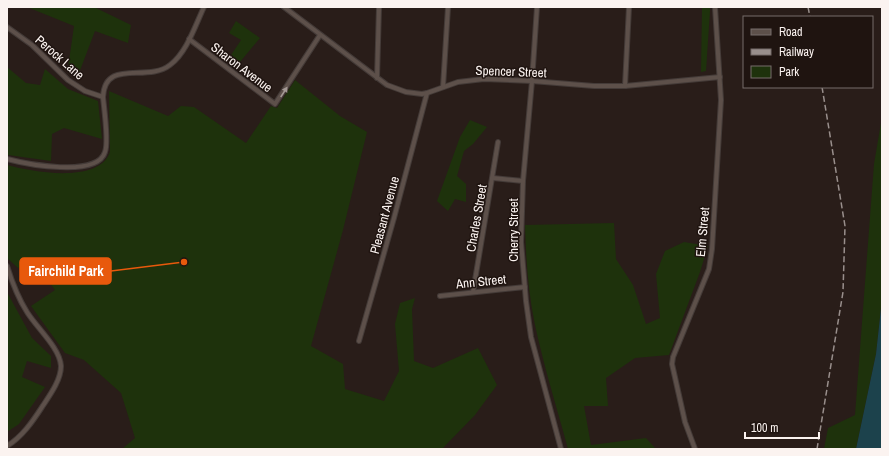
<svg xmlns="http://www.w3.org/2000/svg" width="889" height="456" viewBox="0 0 889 456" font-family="'Archivo Narrow',sans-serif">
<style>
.green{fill:#1e320c}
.water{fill:#1c424c}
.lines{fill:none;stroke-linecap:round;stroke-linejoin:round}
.street-casing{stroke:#443b38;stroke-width:6}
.street{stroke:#5d504a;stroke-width:4}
.rail{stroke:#998f8c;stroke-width:1.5;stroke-dasharray:6 3;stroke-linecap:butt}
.oneway{fill:#a49995}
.labels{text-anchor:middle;stroke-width:3;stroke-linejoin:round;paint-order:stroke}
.street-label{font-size:13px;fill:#fbf3f0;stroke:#1f1410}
.leader{fill:none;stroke:#e8590c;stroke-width:1.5}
.callout-dot{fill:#e8590c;stroke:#1f1410;stroke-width:1.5}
.callout{fill:#e8590c;stroke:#e8590c;stroke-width:1.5}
.callout-label{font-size:14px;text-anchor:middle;font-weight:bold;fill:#fff}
</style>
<rect width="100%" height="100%" fill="#291d19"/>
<g class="green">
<path d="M27,7H94L131,25L128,43L95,31L79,73L68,68L74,26Z"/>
<path d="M702,7H710V11L706,71L701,72Z"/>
<path d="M236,21L260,38L235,68L227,61L241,40L229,33Z"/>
<path d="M7,67L26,83L40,85L45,69L68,89L98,101L102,139L64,128L52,134L51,161L8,155L7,150Z"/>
<path d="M295,80L340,116L367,132L343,230L311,346L343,364L345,389L384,401L399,371L395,324L400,303L415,298L412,309L414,361L433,368L478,348L497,385L475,415L442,449H122L135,438L121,393L84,360L65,353L31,306L55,290L32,260L18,268L7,258V165C32,172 99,184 110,152L109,91L168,116L181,106L194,107L246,143L271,106L277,108Z"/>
<path d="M882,117V299L876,354L856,449H824L828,428L855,415L874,164Z"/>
<path d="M470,120L487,127L473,144L464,151L457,176L466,184V202L455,199L448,211L437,201L460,137Z"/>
<path d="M614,223L616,259L633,285L646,324L660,318L656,274L665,251L684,242L708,246L700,272L669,355L635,358L606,378L608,406H584L591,445L646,438L656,449H568C557,408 544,367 535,325C528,292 526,258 525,225Z"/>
<path d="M7,292L32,338L51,356V368L27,361L22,377L45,387L19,424L7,432Z"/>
</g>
<path class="water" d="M882,299V449H856L876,354Z"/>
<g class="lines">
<defs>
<g id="street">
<path d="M284,7L387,85L406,92L422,94L427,93L458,82L484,79L532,81L594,86H625L720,77"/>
<path d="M537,7L532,81L523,181L521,242L526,301L531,337L561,449"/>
<path d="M7,27L32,45L68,80L85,91L103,97"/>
<path d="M189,39L275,104L320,35"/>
<path d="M377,78L379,7"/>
<path d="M625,86L629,7"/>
<path d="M443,87L448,7"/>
<path d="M7,159C26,164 97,178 105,152C109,142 104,108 103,97C105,58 147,83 170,65C187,52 195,26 204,7"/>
<path d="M493,178L523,181"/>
<path d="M7,266C12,282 18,298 27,312C36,327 60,348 61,366C61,380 50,395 42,407C33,421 22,437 7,446"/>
<path d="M473,292L498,142"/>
<path d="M440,296L525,287"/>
<path d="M359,341L394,218L427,93"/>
<path d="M695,449L685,422L672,364L673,357L709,269L712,249L721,100L715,7"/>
</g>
</defs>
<use href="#street" class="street-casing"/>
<use href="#street" class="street"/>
<g class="rail">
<path d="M808,7L810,17"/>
<path d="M817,449L843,292L845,226L822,87"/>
</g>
</g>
<defs><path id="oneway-solid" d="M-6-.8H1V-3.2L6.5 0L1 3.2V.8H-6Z"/></defs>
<use class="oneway" href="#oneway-solid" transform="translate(284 92) rotate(-57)"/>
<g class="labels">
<g class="street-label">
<text transform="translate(60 57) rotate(41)" y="5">Perock Lane</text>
<text transform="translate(242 67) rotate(37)" y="5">Sharon Avenue</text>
<text transform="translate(511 71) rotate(2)" y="5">Spencer Street</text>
<text transform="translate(384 215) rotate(-75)" y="5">Pleasant Avenue</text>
<text transform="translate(476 218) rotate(-80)" y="5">Charles Street</text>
<text transform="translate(513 230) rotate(-90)" y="5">Cherry Street</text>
<text transform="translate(702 232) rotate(-85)" y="5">Elm Street</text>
<text transform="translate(481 281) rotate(-6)" y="5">Ann Street</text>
</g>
</g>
<path class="leader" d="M184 262L111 271"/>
<circle class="callout-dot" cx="184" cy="262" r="4"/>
<rect class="callout" x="20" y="258" width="91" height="26" rx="4"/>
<g class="callout-label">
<text x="66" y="276">Fairchild Park</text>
</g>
<rect width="889" height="456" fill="none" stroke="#fbf3f0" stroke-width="16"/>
<rect x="743" y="16" width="130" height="72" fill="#1f1410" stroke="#776d6a"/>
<rect x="751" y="29" width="20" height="6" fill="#5d504a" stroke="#776d6a"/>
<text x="779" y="36" font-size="12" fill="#fbf3f0">Road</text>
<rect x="751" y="49" width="20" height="6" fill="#998f8c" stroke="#776d6a"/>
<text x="779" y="56" font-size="12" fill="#fbf3f0">Railway</text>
<rect x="751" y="66" width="20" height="12" fill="#1e320c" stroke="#776d6a"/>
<text x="779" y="76" font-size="12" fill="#fbf3f0">Park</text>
<path d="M745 432v6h74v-6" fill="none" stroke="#fbf3f0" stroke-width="2"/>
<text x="751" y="432" font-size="12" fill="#fbf3f0" stroke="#1f1410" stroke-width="3" paint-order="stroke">100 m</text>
</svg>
